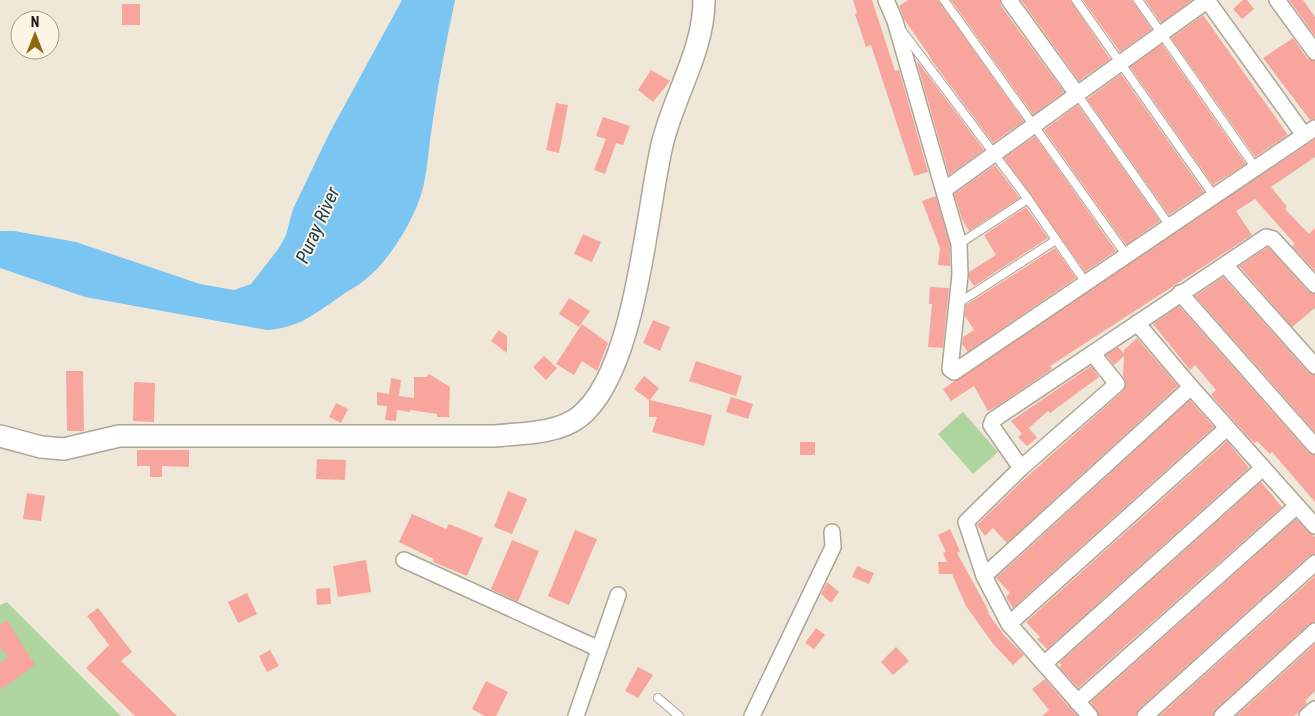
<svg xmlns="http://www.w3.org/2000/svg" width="1315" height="716" viewBox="0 0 1315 716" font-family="'Roboto Condensed',sans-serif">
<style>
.green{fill:#aed5a0}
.water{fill:#7ac5f2}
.building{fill:#f8a69d}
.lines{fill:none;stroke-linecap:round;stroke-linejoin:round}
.lane-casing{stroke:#ada596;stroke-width:10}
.street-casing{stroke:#ada596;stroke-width:18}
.secondary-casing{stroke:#ada596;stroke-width:24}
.lane{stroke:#fff;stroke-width:8}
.street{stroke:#fff;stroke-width:15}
.secondary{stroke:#fff;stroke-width:21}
.labels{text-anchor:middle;stroke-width:4;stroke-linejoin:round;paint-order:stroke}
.water-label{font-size:19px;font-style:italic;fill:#174158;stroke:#fcf4e4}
</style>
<rect width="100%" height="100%" fill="#efe7d7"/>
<g class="green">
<path d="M963,412L998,452L973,474L938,434Z"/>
<path d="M7,602L121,716H0V605Z"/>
</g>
<path class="water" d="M402,0H455C446,42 438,84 432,126C429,145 428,164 424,183C418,214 391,259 366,279C358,286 347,291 338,298C313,315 298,328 267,330L85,297L0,268V231H14L76,242L200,284L234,290L251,284L279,248L286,235L293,209L329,134Z"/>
<g class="building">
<path d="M853,0H872L895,71L899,70L928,172L914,176L871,45L866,47L855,14L857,13Z"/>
<path d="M908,0H938L1024,121L993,143L930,58H931L904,19L899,6Z"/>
<path d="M951,0H1000L1001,6L1064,92L1033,115Z"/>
<path d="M1021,0H1070L1110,59L1079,81Z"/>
<path d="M1083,0H1132L1152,29L1120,52Z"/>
<path d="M1145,0H1192L1161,23Z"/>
<path d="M1243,0H1247L1254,9L1242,19L1233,9Z"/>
<path d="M1289,0H1303L1315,17V36Z"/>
<rect x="122" y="4" width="18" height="21"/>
<path d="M1203,15L1288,135L1255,157L1171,38Z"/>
<path d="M1293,38L1307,58L1315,61V119L1310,120L1263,58Z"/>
<path d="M1162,44L1246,164L1213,185L1130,67Z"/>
<path d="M918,62L984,150L949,175L917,63Z"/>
<path d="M651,70L670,81L653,102L638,90Z"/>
<path d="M1121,74L1204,192L1169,215L1087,99Z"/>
<path d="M556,103L568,105L559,153L546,150Z"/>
<path d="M1078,105L1160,221L1126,245L1044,130Z"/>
<path d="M603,117L630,126L623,145L616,143L605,174L594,170L606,139L596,136Z"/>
<path d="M1035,136L1116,251L1085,272L1004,158Z"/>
<path d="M1315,139V157L1271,187L1287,207L1285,209L1309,234L1315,228V271L1292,246L1295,244L1255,199L1236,211L1252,235L1050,366L1052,369L996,407L988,411L974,386L951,401L943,389Z"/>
<path d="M995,165L1020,198L969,231L962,219L954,194Z"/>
<path d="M936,196L950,245V266L938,265L940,248L922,201Z"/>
<path d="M1026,207L1048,238L974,286L969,279V272L996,255L984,235Z"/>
<path d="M583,234L601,242L592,262L574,254Z"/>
<path d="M1268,247L1308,291L1315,294V308L1292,327L1239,266Z"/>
<path d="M1055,248L1076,278L968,352L962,344L963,337L974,330L965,316L966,305Z"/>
<path d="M1223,277L1308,372L1315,375V432L1195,296Z"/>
<path d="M930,287L949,288L943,348L928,347L932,304H929Z"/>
<path d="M569,298L590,311L579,327L559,314Z"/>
<path d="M1179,306L1308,452L1315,455V502L1272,452L1270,454L1257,441L1255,443L1250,439L1211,395L1216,390L1195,365L1190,370L1153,324Z"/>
<path d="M653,320L670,327L660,351L643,343Z"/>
<path d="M582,324L608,343L597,371L582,361L574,375L556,364Z"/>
<path d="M499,330L507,336V353L491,341Z"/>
<path d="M1137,338L1178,386L1007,543L993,528L985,536L977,525L1021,482L1123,391L1126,383L1123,376L1124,356L1114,365L1106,355L1118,347L1124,353V350Z"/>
<path d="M544,356L557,368L546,380L533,367Z"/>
<path d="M696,361L742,376L736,396L689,381Z"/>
<path d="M1091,366L1099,377L1050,413L1048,411L1022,434L1011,421Z"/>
<path d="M66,371H83L84,431H67Z"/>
<path d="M429,374L450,387L449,417H437V414L410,410V412L397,410L396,421L385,420L387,406L377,405V392L389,394L391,378L401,380L399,396L414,398V377H427Z"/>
<path d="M644,376L659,388L650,400L712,415L704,446L652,432L657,417H649V400L634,389Z"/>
<path d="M134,382L155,383L154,422L133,421Z"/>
<path d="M731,397L753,404L748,419L726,412Z"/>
<path d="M1190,400L1214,427L1013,608L1006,597L1010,593L996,578Z"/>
<path d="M336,403L348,409L341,423L329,417Z"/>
<path d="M1029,428L1037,438L1027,446L1018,437Z"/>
<path d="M1227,441L1249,468L1047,649L1037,639L1040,637L1026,622Z"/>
<rect x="800" y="442" width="15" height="13"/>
<path d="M137,450H189V467L162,466V477H150V466H137Z"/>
<path d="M317,459L346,460L345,480L316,479Z"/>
<path d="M1261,482L1282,507L1078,688L1059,667L1062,665L1059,663Z"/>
<path d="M508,491L527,499L512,534L494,527Z"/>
<path d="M27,493L45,496L41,521L23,519Z"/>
<path d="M412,514L446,529L449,524L483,538L467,576L433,562L434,559L399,542Z"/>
<path d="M1296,519L1315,537V554L1309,556L1139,709L1136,716H1099L1091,702Z"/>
<path d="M950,529L960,551L957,553L985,604L989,613H988L1003,634L1024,655L1013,665L994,645L966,606L952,574H939L938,562H947L943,553L946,552L938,535Z"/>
<path d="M575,530L597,539L569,605L548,596Z"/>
<path d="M512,540L539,551L518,602L491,589Z"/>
<path d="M366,560L371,592L338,597L333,566Z"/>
<path d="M857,566L874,573L869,584L852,577Z"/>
<path d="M1315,576V622L1309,624L1216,709L1213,716H1159Z"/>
<path d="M827,582L839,592L831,603L821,594Z"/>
<path d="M330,588L331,604L317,605L316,589Z"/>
<path d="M247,593L257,614L238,623L228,602Z"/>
<path d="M98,608L132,652L121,661L177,716H135L86,668L109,645L87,616Z"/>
<path d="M7,620L35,665L0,690V663L8,657L0,647V625Z"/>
<path d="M816,628L825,635L814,649L805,643Z"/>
<path d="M1315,644V691L1305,701L1307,703L1298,713L1294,716H1236Z"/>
<path d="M896,647L909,661L893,675L881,662Z"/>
<path d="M270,650L279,666L267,672L259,656Z"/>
<path d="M638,667L653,675L638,698L625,691Z"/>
<path d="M1045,679L1070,708L1078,716H1042L1049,710L1032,689Z"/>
<path d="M486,681L508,692L496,716H485L472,709Z"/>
</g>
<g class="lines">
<defs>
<g id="lane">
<path d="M944,0L1127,256"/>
<path d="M1076,0L1214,196"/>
<path d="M1138,0L1255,167"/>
<path d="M902,31L1028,199L1086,283"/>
<path d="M1077,94L1170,226"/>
<path d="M959,244L1028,199"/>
<path d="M957,304L1056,240"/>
<path d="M658,698L679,716"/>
</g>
<g id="street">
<path d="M886,0L895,21L959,244L960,275L950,369L954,372L1315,128"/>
<path d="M1009,0L1077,94"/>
<path d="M1207,0L1304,135"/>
<path d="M1277,0L1315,52"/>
<path d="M944,190L1208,0"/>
<path d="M1225,265L1315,366"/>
<path d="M1180,293L1315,446"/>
<path d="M1137,323L1191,387L1315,526"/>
<path d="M1021,468L991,425L993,420L1266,237L1273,239L1315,285"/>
<path d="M404,560L599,649"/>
<path d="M984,576L1191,387"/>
<path d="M1009,624L1227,428"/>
<path d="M1044,664L1263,468"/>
<path d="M1077,702L1297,506"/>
<path d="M576,716L618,595"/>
<path d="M752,716L833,547L832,532"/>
<path d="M1090,716L1009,624L984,576L966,522L1021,468L1117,384L1093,354"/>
<path d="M1145,716L1315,563"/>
<path d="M1222,716L1315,631"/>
<path d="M1307,716L1315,709"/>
</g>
<path id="secondary" d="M0,436L41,447L64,449L119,436H495C522,433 557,434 579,417C636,373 646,213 662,145C673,97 704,51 704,0"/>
</defs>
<use href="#lane" class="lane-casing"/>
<use href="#street" class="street-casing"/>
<use href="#secondary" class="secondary-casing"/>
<use href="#lane" class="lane"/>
<use href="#street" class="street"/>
<use href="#secondary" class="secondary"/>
</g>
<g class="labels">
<g class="water-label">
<text transform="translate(317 225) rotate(-66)" y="7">Puray River</text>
</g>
</g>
<g transform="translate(35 35)"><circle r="24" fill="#fcf4e4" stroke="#a29c90"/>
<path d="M0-4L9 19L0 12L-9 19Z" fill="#916810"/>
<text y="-8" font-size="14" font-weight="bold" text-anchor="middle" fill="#1b1913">N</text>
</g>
</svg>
